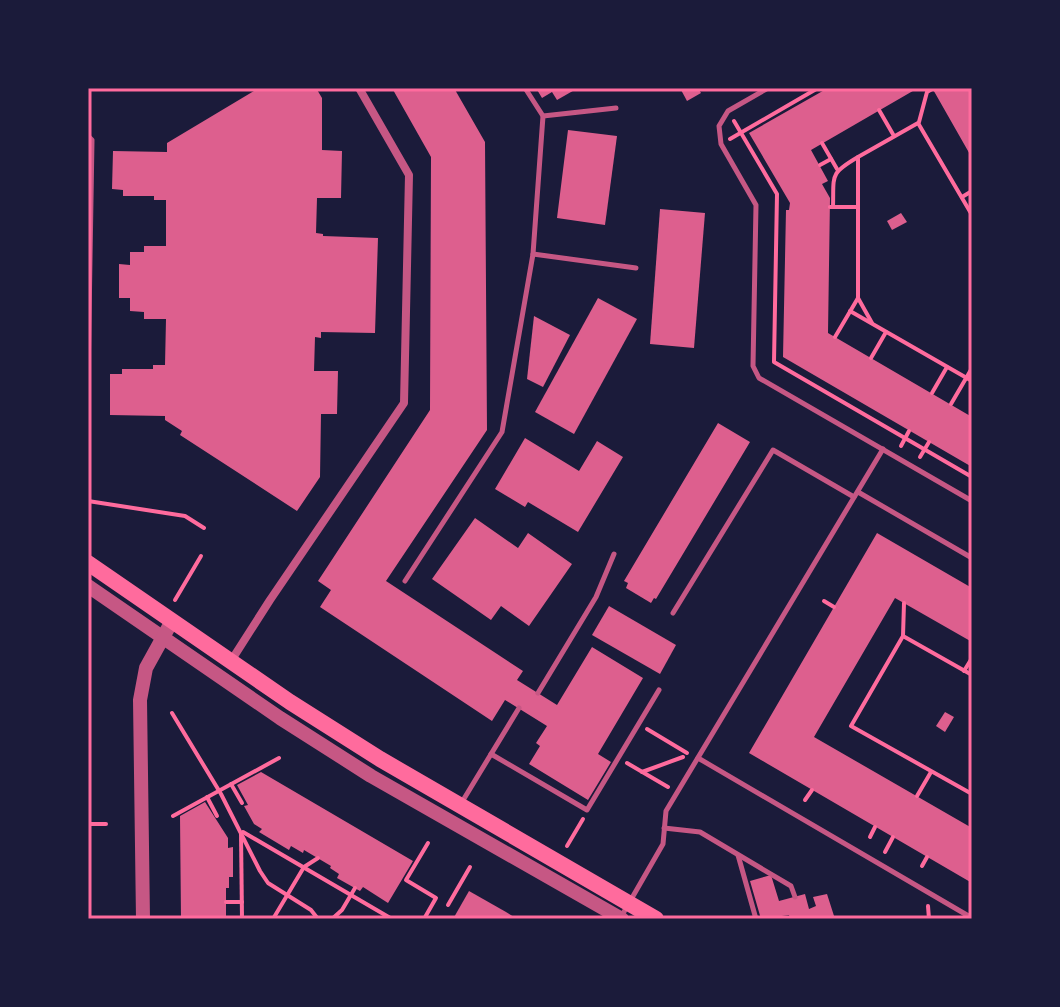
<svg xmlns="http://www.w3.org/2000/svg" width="1060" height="1007" viewBox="0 0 1060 1007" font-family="'DM Sans',sans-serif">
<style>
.building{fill:#dd5f8e}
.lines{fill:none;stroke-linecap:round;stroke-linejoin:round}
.path{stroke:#ff6b9d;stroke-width:4}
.service{stroke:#c65784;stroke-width:5}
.minor{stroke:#c65784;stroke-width:8}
.tertiary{stroke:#c65784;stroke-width:14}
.secondary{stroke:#ff6b9d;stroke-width:16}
.neatline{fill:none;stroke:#ff6b9d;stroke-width:3}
</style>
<rect width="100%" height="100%" fill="#1b1b3a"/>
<g class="building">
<path d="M259,88H316L322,98V150L342,151L341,198H317L316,233L323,234V236L378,238L375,333L321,332V338L315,337L314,371H338L337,414H321L320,477L297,511L180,435L182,431L165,420V416L110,415V374H122V369H153V365H165L166,319H144V312L130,311V298H119V264L130,265V252H144V246H166V200H154V196H123V190L112,189L113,151L167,152V143Z"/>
<path d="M392,88H454L485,142L487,430L386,581L523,671L517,680L557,705L592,647L643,678L598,754L611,762L588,800L529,764L540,746L536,743L547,726L505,700L492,721L320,607L331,590L318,581L430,410L431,157Z"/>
<path d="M536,88H578L557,100L552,92L542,98Z"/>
<path d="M680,88H698L701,93L687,101Z"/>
<path d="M828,88H918L811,150L828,181L822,184L830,198L828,333L972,417V467L783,357L786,210H789L790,203L749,133Z"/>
<path d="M932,88H972V158L935,93Z"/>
<path d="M568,130L617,136L605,225L557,218Z"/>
<path d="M660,209L705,213L694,348L650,344Z"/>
<path d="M901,213L907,222L892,230L887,221Z"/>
<path d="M598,298L637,319L574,434L535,412Z"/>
<path d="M534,316L570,335L543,387L527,379Z"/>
<path d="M718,423L750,442L656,599L654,598L651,603L626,588L628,583L624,581Z"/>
<path d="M525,438L579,471L597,441L623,457L578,532L528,502L525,507L495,489Z"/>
<path d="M475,518L518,548L528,533L572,564L529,626L501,606L491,620L432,579Z"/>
<path d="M877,533L972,588V642L895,598L814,737L972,828V883L749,753Z"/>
<path d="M609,606L676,645L660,674L592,635Z"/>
<path d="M945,712L954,717L945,732L936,726Z"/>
<path d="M261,772L413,861L388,903L363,887L360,891L337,878L339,874L330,868L331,866L304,850L303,853L291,846L289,850L259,832L262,829L254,824L244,806L248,805L237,785Z"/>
<path d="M205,802L228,838V848L233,847V877H229V888H226V919H181L180,816Z"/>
<path d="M771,875L779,901L805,894L809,909L816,906L813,897L827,894L835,919H790L789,915L761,919L750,881Z"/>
<path d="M469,891L506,912L517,919H453Z"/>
</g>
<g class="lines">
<g class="path">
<path d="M879,110L894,136"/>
<path d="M734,121L777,194L774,362L972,477"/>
<path d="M919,122L927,92L932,89"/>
<path d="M730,139L818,88"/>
<path d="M822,143L837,169"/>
<path d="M820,165L831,159"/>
<path d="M962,197L972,191"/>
<path d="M830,207H858"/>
<path d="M833,207C834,175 829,174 858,157"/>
<path d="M858,298L872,323"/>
<path d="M850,311L972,381"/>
<path d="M835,337L858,298V157L918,123L972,215"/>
<path d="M871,358L886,332"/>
<path d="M932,393L947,367"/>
<path d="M951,404L972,368"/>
<path d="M901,446L909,431"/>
<path d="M920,457L929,442"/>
<path d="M88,501L185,516L204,528"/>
<path d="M175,600L201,556"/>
<path d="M824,601L834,607"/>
<path d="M903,636L904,603"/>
<path d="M964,671L972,658"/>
<path d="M972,675L903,636L851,726L972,794"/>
<path d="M172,713L221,794L260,871L268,883L311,910L318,919"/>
<path d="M647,729L687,753"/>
<path d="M627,763L668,787"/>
<path d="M642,772L683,757"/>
<path d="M231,784L242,803"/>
<path d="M917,796L931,772"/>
<path d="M207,797L217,816"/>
<path d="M805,800L812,790"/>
<path d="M173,816L279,758"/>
<path d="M88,824H106"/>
<path d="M243,832L392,919"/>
<path d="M241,833L242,919"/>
<path d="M870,837L875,827"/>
<path d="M567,846L583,819"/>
<path d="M885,852L893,837"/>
<path d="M922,866L927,857"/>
<path d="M226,902H242"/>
<path d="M448,905L470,867"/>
<path d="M928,906L929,919"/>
<path d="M273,919L304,867L318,858"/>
<path d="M332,919L342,910L355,888"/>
<path d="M424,919L436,898L406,880L428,843"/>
</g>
<g class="service">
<path d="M768,88L728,111L719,126L721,144L756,205L753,366L759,378L972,501"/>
<path d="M543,116L616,108"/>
<path d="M88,136L92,140L88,380"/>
<path d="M533,254L636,268"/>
<path d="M858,492L972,558"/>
<path d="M405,581L502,432L533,254L543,116L525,88"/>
<path d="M673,613L773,450L854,497"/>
<path d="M538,693L596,597L614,554"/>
<path d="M491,754L587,810L659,690"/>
<path d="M698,758L972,918"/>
<path d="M462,802L519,708"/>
<path d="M664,828L700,832L791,886L795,897"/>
<path d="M738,855L756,919"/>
<path d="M621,917L663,844L666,811L883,449"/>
</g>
<path class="minor" d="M231,661L270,600L404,403L409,175L359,88"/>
<g class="tertiary">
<path d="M88,586L280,718L371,776L622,919"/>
<path d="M143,919L140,700L146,668L172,621"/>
</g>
<path class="secondary" d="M88,563L290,702L380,759L656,919"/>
</g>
<rect width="1060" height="1007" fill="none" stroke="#1b1b3a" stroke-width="180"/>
<rect x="90" y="90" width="880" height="827" class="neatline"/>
</svg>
